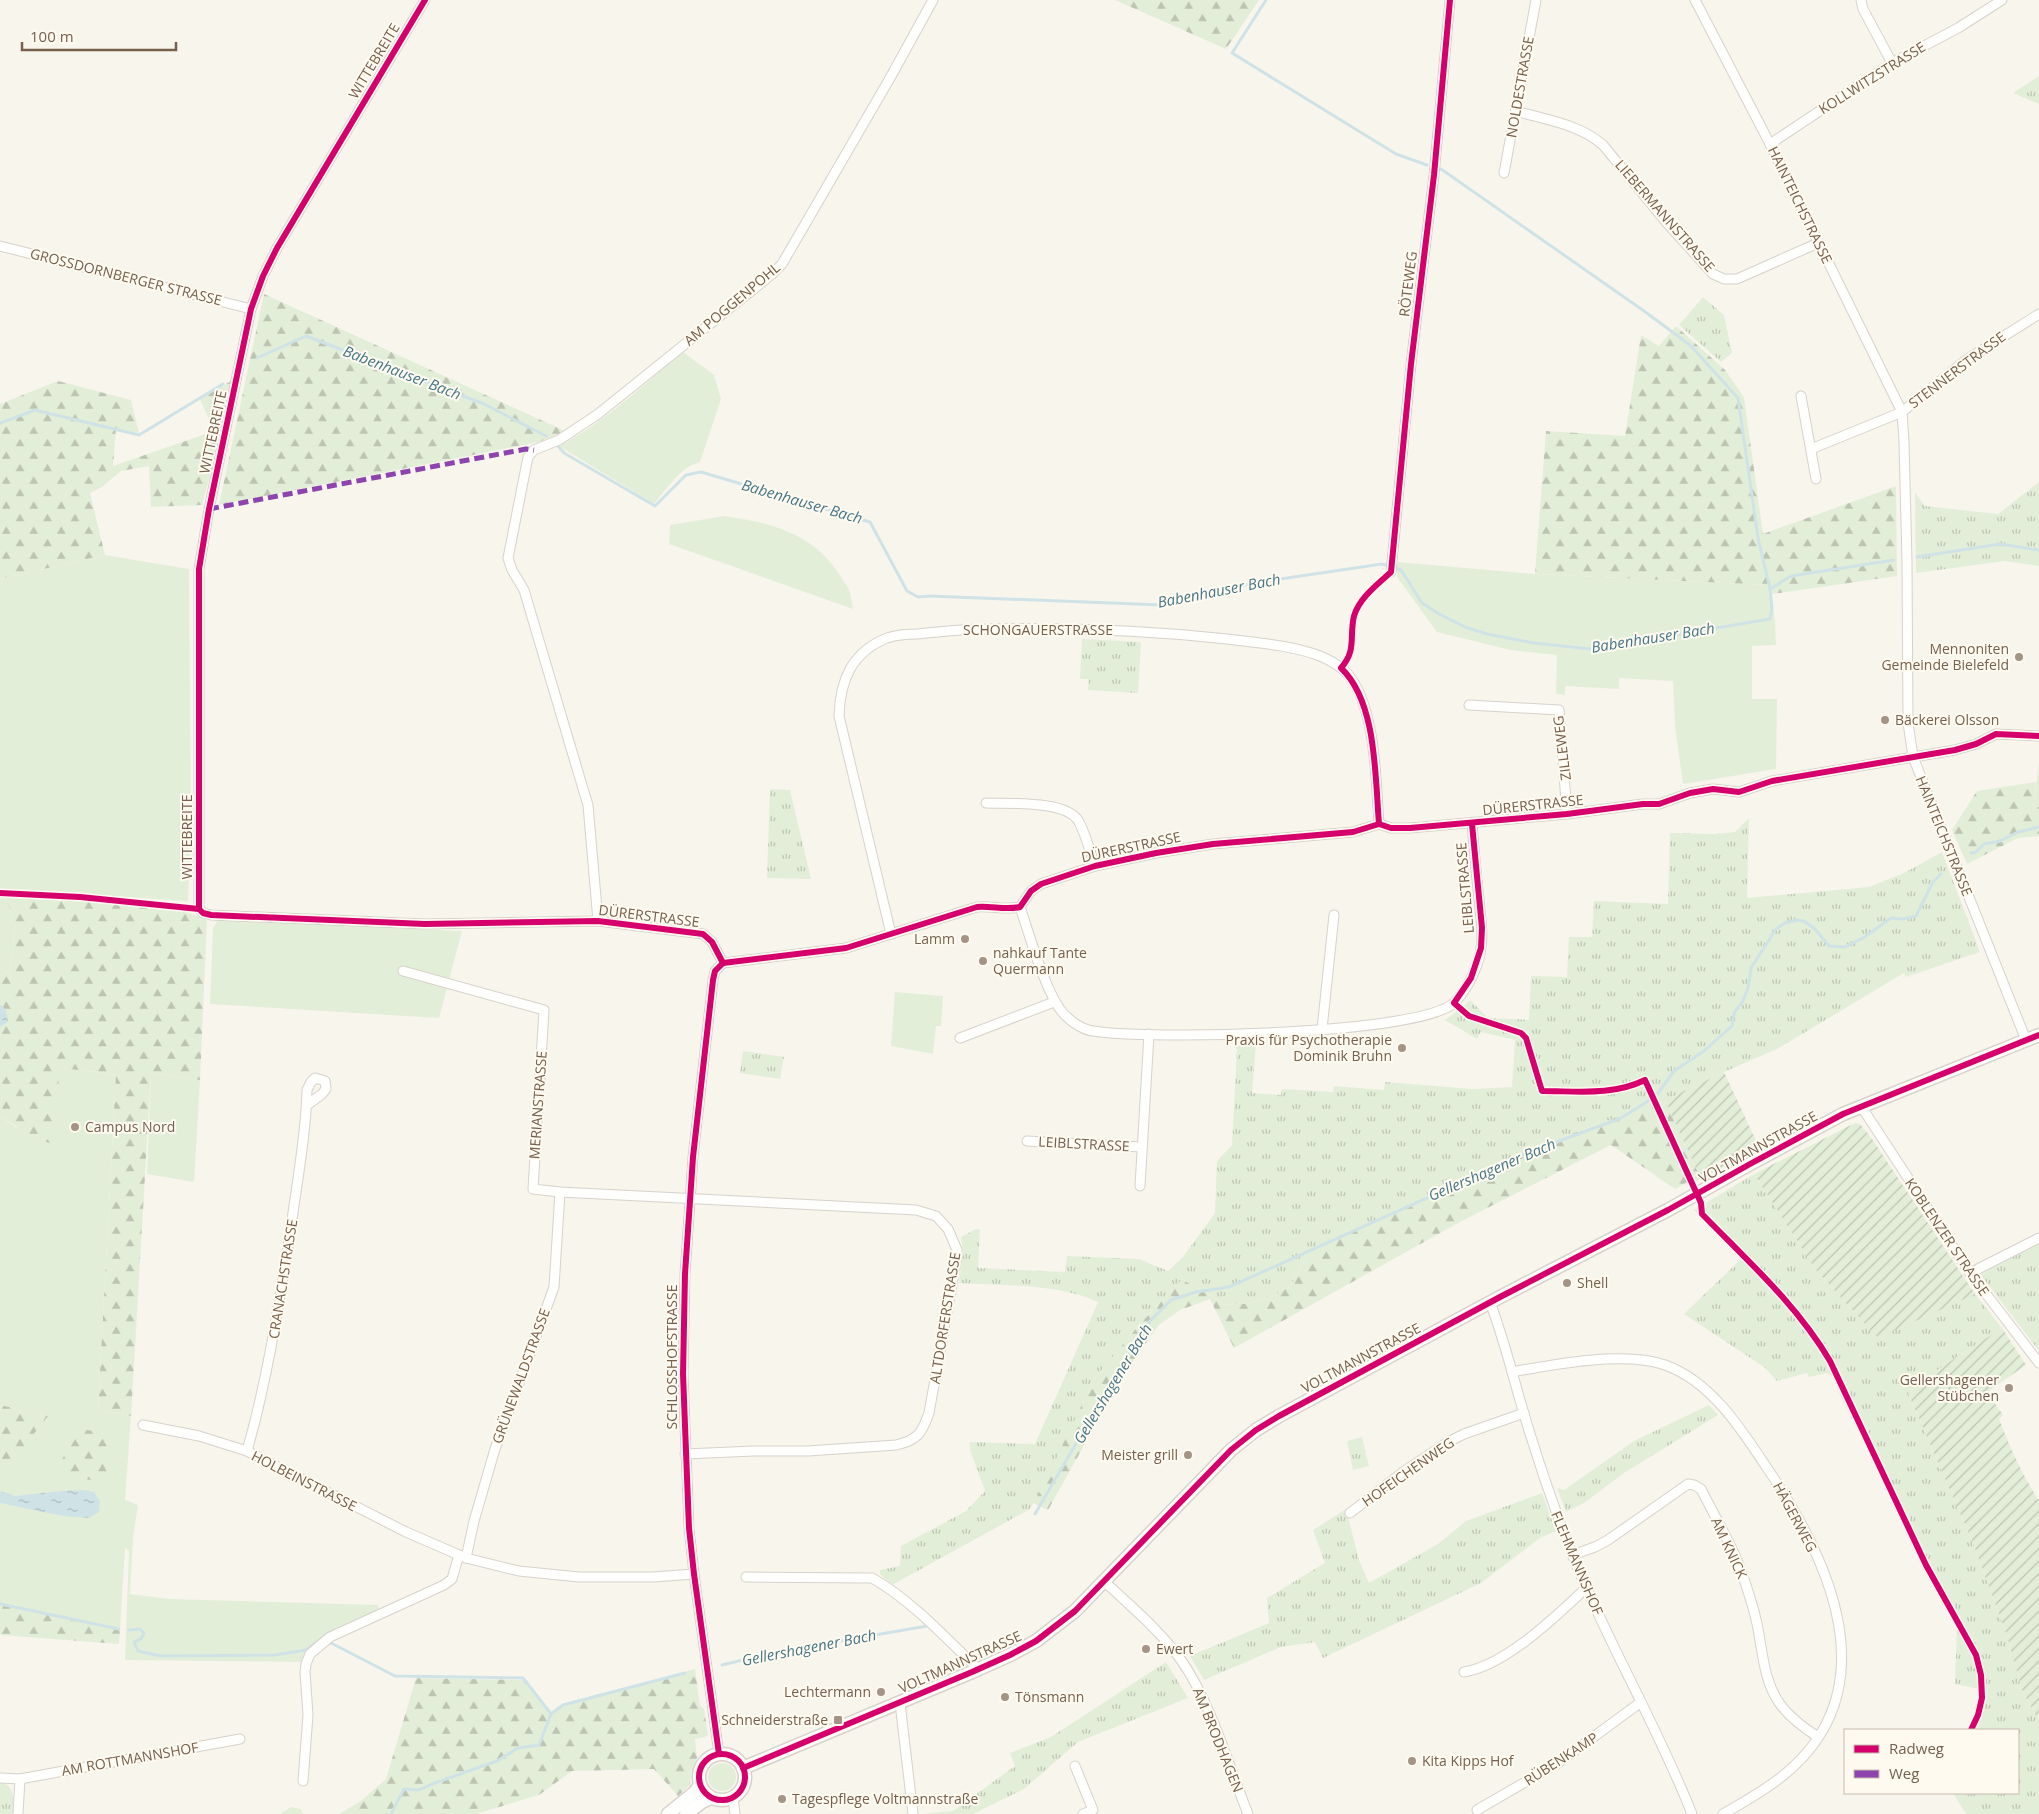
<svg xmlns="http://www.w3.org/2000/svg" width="2039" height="1814" viewBox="0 0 2039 1814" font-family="'Open Sans',sans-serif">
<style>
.grass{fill:#e3eed9}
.forest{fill:url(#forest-firs)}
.park{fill:url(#park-tufts)}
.garden{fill:url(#garden-furrows)}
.water{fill:url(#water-ripples)}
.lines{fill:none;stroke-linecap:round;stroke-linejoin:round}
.stream{stroke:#cfe3e7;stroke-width:3}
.street-casing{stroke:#d7d2cb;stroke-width:11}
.secondary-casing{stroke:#d8d2cb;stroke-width:15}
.street{stroke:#fefefc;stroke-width:9}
.secondary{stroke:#fefefc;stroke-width:12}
.quiet{stroke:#8e44ad;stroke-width:5;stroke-dasharray:10 5;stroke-linecap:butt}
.cycleway-casing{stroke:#fefaf0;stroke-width:9}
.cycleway{stroke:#d6006c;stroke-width:6}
.poi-dot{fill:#a49485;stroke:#fefaf0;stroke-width:2}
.labels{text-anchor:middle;stroke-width:4;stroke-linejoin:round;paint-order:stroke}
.street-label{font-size:14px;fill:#76604d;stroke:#fefaf0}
.poi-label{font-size:14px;fill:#76604d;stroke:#fefaf0;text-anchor:start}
.water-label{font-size:15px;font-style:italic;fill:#477688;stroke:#fefaf0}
</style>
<defs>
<pattern id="forest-firs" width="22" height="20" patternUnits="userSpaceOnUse" patternTransform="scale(1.25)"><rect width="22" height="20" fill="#e3eed9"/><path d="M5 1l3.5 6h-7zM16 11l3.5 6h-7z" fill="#bdc4b2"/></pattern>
<pattern id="park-tufts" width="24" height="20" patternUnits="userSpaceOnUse" patternTransform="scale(1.25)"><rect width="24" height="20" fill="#e3eed9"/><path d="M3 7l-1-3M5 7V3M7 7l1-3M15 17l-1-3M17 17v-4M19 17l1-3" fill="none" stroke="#bdc4b2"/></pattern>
<pattern id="garden-furrows" width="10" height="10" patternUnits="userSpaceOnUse" patternTransform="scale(1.25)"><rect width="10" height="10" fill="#e3eed9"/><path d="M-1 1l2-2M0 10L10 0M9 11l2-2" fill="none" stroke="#bdc4b2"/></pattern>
<pattern id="water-ripples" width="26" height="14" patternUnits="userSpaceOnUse" patternTransform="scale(1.25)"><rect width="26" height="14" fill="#cfe3e7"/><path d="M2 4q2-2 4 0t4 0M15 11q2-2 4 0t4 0" fill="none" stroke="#adbbbd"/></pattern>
</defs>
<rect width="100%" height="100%" fill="#f8f5ed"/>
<g class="grass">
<path d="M683,352L714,375L721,399L700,462C681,466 666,490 654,504L559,446C605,422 644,384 683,352Z"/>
<path d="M724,516C769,522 813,533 839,574C842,579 847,585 849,590C851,596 852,603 853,609L669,544L670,525Z"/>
<path d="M105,555L189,569L191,824L188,901L0,889V579Z"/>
<path d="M1397,562L1535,574L1770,585L1775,621L1776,645L1752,646V699H1777L1776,769L1683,784L1675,727L1673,681L1619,678V689L1565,686V695L1556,694L1557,655L1510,650L1437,632L1397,577Z"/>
<path d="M2039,764V807L2033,806Z"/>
<path d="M0,897H5L16,923L10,970L0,976Z"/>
<path d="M218,920L462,931L439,1018L210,1004L213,928Z"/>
<path d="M895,992L943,996L941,1026H936L933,1054L891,1046Z"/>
<path d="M60,1068L116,1074L98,1410L131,1416L125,1500L138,1505L133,1538L130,1594L170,1599L378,1605L379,1617L332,1641L319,1651L314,1658L302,1662L125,1660L129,1551L125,1548L120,1629L0,1603V1463L9,1464L47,1416L0,1405V1116L17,1128Z"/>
<path d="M151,1073L200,1080L194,1182L147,1174Z"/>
<circle cx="722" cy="1777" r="14"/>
</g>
<g class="forest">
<path d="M1115,0H1259L1226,49Z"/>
<path d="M264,294L565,431L539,442L219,505Z"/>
<path d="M1676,326L1725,370L1744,397L1763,534L1896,486L1897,576L1772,594L1770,585L1535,574L1546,431L1625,436L1641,335L1659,346Z"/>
<path d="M58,381L131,400L139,433L116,429L113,466L214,431L200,399L231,381L220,439L202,505L151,507L149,466L121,471L102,487L90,493L105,555L0,579V404Z"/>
<path d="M2036,782L2033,806L2039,807V836L2018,838L1967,864L1952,830L1977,791Z"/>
<path d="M5,897L121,903L187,912L207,920L200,1080L151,1073L131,1416L98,1410L116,1074L60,1068L53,1144L34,1138L0,1116V976L10,970L16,923Z"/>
<path d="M1654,1095L1658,1103L1665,1100L1701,1179L1697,1181L1693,1179L1675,1189L1611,1145L1458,1223L1234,1348L1210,1299L1180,1310L1159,1325L1125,1372L1048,1510L1033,1503L1094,1379L1138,1326L1182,1279L1226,1305L1252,1303L1273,1296L1289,1287L1311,1249L1560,1138L1620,1116Z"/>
<path d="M0,1405L48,1416L9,1465L0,1463Z"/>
<path d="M82,1429L114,1435L106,1487L98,1481L52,1474Z"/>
<path d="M0,1605L120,1630L119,1644L0,1635Z"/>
<path d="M695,1669L700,1706L704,1709L708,1736L695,1739L697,1758L691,1773L690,1785L678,1796L654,1769L572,1771L539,1795L476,1814H339L361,1801L386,1779L416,1678L526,1680L552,1712L562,1704Z"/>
<path d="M291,1807L301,1809L303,1814H280Z"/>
</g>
<g class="park">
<path d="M2039,76V104L2013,93Z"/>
<path d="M1703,297L1724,315L1732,353L1721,362L1679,325Z"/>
<path d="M2039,482V566L2005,561L1916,573L1915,493L1925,506L1998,514Z"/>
<path d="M1082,639L1141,642L1138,693L1088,690L1089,679H1080Z"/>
<path d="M770,789L790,790L811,879L767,878Z"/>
<path d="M1749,818L1747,898L1869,887L1904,873L1942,852L1980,952L1906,977L1904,973L1777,1049L1724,1072L1658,1104L1654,1095L1620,1116L1560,1138L1311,1249L1289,1287L1273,1296L1252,1303L1226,1305L1182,1279L1138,1326L1094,1379L1044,1484L1030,1509L892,1585L880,1574V1570L900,1566L901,1546L966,1511L985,1491L970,1450V1442L1035,1444L1098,1302C1056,1283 1005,1286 959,1283L963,1251L961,1237L976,1229L980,1230L978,1268L1065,1272L1067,1256L1139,1259L1168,1271L1183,1257L1215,1213L1217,1161L1232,1145L1237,1050L1235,1045H1256L1252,1093L1281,1095L1282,1089L1333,1092L1334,1086L1384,1090L1385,1082L1473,1089L1512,1087L1515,1040L1481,1032L1477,1039L1445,1020L1464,1006L1470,1000L1488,1018L1529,1020L1531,976L1567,977L1569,937H1592L1594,901L1668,904L1670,833L1715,834L1735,832Z"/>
<path d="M743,1051L784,1057L780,1079L740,1073Z"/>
<path d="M1754,1174L1816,1270L1878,1337L1975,1294L2002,1328L1943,1366L1908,1393L1973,1543L2007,1636L2022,1690L2039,1721V1814H1966L1953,1793H2018V1730H1969L1976,1715L1979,1689L1955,1684L1957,1625L1928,1573L1840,1395L1834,1378L1827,1373L1809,1377L1807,1373L1777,1381L1764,1367L1684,1314L1742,1258L1694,1210Z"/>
<path d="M2039,1244V1351L1980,1274Z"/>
<path d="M1709,1405L1718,1415L1624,1473L1584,1503L1566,1512L1557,1488L1564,1490L1634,1441Z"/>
<path d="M1362,1437L1369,1466L1353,1470L1347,1441Z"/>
<path d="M1542,1493L1556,1531L1540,1538L1481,1583L1323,1658L1315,1642L1281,1647L1204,1680L1190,1656L1269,1623L1267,1598L1325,1563L1313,1530L1346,1509L1359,1560L1369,1583L1438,1544L1466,1521Z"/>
<path d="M1166,1662L1188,1698L1078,1742L1024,1789L973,1814H922L953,1811L1015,1766L1010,1753L1051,1737Z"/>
<path d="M0,1782C16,1786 14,1801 13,1814H0Z"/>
</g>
<g class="garden">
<path d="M1724,1072L1759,1147L1701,1179L1665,1100Z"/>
<path d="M1855,1123L1860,1124L1870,1136L1975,1294L1878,1338L1816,1270L1754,1174Z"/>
<path d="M2002,1328L2026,1365L1987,1392L2003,1415L1999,1419C2010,1448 2022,1474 2039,1501V1721L2022,1690L2007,1636L1973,1543L1908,1393L1943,1366Z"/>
</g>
<g class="water">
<path d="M0,1005C7,1008 7,1015 8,1022L0,1027Z"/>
<path d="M84,1490L94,1492L100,1501L99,1512L89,1518L63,1516L0,1503V1491L15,1496L60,1491Z"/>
</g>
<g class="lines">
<g class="stream">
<path d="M1266,0L1232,53L1396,154L1427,165"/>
<path d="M1441,169L1644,311L1690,345L1738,398L1758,538L1770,589"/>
<path d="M257,358L306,336L484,404L546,436"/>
<path d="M0,423L35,410L139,435L223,384"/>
<path d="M558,446L564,453L655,506L686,475L701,472L870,522L907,591L918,597L929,596L1162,605L1253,583L1382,564L1401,570L1422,603L1439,614L1465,627L1487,634L1534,643L1590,649L1770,619L1772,608L1770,589L1791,576L1894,560"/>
<path d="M1917,557L2000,544L2039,550"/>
<path d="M1971,853L1976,852L1984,844L2000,841L2018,832L2039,827"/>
<path d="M1035,1514L1113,1380L1150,1321L1171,1300L1196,1292L1229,1287L1527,1153L1621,1118L1656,1096L1674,1071L1704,1051L1732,1026L1734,1013L1743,1001L1748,988L1751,968L1776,929L1785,923L1797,920L1804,921L1815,929L1829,946L1845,947L1863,938L1891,918L1903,919L1916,916L1933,882L1941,874"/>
<path d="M0,1604L119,1629"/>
<path d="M129,1630L140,1629L144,1633L141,1639L134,1642L138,1651L161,1656L275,1655L306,1650L324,1637"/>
<path d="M331,1643L395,1676L523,1678L551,1714L563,1705L685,1673"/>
<path d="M722,1665L777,1652L927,1626"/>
<path d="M391,1814L404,1789L419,1790L432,1784L497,1761L518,1748L539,1745L551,1714"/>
</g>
<defs>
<g id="street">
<path d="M425,0L277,248L263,276L251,309L209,509L199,569V909L203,913L211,915L425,924L598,921L703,934L712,942L723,963"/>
<path d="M1695,0L1770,144L1902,412L1904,442L1907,562L1908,723L1913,757L2026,1040"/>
<path d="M1861,0L1863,9L1892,63"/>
<path d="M1516,111C1546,120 1579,124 1603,145L1666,222L1713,274L1724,279H1737L1818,243"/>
<path d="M1770,144L1892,63L1958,28L2002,0"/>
<path d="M1504,173L1536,0"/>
<path d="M0,246L251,309"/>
<path d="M1801,396L1816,479"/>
<path d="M1811,449L1902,412L1966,360L2039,314"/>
<path d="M1391,572L1411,364L1434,175L1450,0"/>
<path d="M1469,705L1559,710L1567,814"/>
<path d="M986,803C1008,804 1068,800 1079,822C1086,835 1090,852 1095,866"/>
<path d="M1020,907C1029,933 1048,1002 1067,1017C1073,1023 1084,1030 1093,1031C1146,1040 1423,1035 1455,1002C1468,988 1479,966 1481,948C1484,932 1480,915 1479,899C1476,874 1474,849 1472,824"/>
<path d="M598,921L588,805L584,792L524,590L512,570L508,558L528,457L534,450L559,440L598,414L771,275L782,264L890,78L933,0"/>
<path d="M891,934L839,716C840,680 852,652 887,638C896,635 908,634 917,634C940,632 962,629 985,629C1066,627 1146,630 1227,639C1257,643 1291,645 1320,656C1330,660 1344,668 1350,677C1376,711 1376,783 1379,824"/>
<path d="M723,963L846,948L977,907C992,906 1006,910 1020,907L1031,891L1041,884L1095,866L1156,853L1213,844L1353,832L1379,824L1391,828H1410L1567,814L1643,804H1659L1690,793L1713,789L1739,792L1772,781L1955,750L1976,744L1996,734L2039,736"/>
<path d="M403,971L544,1010L533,1189L560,1192L916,1210L936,1216L948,1229L957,1250L956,1262L929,1413C922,1433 918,1440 896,1445L808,1451H754L685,1454"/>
<path d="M1322,1029L1334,915"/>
<path d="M960,1038L1054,1002"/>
<path d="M1861,1106L1970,1273L2039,1363"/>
<path d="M1027,1141L1142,1147"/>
<path d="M1140,1186L1149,1034"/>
<path d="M1970,1273L2039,1238"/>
<path d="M1490,1302C1504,1339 1513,1377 1524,1414C1538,1461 1554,1508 1572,1554C1607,1642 1657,1725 1692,1814"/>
<path d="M1512,1372C1555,1364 1624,1351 1665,1365C1710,1381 1740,1427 1765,1465C1829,1558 1892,1691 1780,1778C1762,1792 1742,1803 1723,1814"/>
<path d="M143,1425L199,1436L247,1451L406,1532L466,1558L519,1571L579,1577H653L694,1574"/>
<path d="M247,1451C268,1377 279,1303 291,1227C297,1182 306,1135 307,1090L311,1082L315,1078L325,1081L326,1089L322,1094L307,1105"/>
<path d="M1350,1513L1403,1472L1448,1442L1464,1434L1524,1413"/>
<path d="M1572,1555L1595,1547L1608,1540L1688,1484L1694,1485L1701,1489C1716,1519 1734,1548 1744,1579C1749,1594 1754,1609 1757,1624C1763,1652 1763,1680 1780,1704C1790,1718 1804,1728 1818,1737"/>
<path d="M466,1558L474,1521L495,1449L554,1287L560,1192"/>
<path d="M746,1577L872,1578C911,1600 946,1638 978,1669"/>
<path d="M1104,1581C1130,1606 1160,1630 1181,1660C1210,1701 1229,1766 1248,1814"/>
<path d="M1464,1672C1506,1665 1555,1617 1586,1588"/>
<path d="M900,1703L913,1814"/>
<path d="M719,1754L694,1574L689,1528L683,1374L685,1274L693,1157L713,980L715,971L723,963"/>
<path d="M1075,1766L1093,1810L1083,1814"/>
<path d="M0,1778L20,1779L240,1739"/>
<path d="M303,1781L308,1715L305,1672L306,1664L310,1654L330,1637L444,1585L452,1579L459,1555"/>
<path d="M733,1798L735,1814"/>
<path d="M1477,1810L1558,1763L1641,1702"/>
<path d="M18,1814L20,1779"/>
</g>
<g id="secondary">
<circle cx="722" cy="1777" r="23"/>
<path d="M743,1768L972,1672L1010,1655L1036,1641L1075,1611L1231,1450L1256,1430L1279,1416L1500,1297L1668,1210L1750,1164L1843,1114L2039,1035"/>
<path d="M668,1814L694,1793L700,1785"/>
<path d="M686,1814L702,1802L711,1798"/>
</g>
</defs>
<use href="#street" class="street-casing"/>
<use href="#secondary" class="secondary-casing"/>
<use href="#street" class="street"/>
<use href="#secondary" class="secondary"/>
<path class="quiet" d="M209,509L526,449L534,450"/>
<defs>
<g id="cycleway">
<path d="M425,0L277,248L263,276L251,309L209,509L199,569V909L203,913L211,915L425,924L598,921L703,934L712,942L723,963"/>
<path d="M1379,824C1375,777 1377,702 1341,668C1357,650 1349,637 1354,616C1359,598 1378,584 1391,572L1411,364L1434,175L1450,0"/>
<path d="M1472,824L1482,928L1481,948L1471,978L1454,1003L1469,1016L1521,1033L1526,1038L1542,1091C1578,1091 1612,1096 1645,1080L1701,1203L1702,1214C1747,1260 1797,1305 1830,1361L1926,1565L1976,1655L1981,1675L1982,1698L1978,1715L1971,1730"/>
<path d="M0,893L80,897L199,909"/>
<path d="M723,963L846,948L977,907C992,906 1006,910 1020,907L1031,891L1041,884L1095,866L1156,853L1213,844L1353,832L1379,824L1391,828H1410L1567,814L1643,804H1659L1690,793L1713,789L1739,792L1772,781L1955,750L1976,744L1996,734L2039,736"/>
<circle cx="722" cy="1777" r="23"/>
<path d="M719,1754L694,1574L689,1528L683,1374L685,1274L693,1157L713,980L715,971L723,963"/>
<path d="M743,1768L972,1672L1010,1655L1036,1641L1075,1611L1231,1450L1256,1430L1279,1416L1500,1297L1668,1210L1750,1164L1843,1114L2039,1035"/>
</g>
</defs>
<use href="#cycleway" class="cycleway-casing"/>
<use href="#cycleway" class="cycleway"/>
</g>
<g class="poi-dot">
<circle cx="2019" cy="657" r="5"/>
<circle cx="1885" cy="720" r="5"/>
<circle cx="965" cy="939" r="5"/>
<circle cx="983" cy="961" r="5"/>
<circle cx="1402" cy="1048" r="5"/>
<circle cx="75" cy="1127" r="5"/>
<circle cx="1567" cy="1283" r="5"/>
<circle cx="2009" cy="1388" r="5"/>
<circle cx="1188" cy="1455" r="5"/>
<circle cx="1146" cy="1649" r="5"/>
<circle cx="881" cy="1692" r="5"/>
<circle cx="1005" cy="1697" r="5"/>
<rect x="833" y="1715" width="10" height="10" rx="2.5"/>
<circle cx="1412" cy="1761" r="5"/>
<circle cx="782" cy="1799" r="5"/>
</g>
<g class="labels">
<g class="street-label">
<text transform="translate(374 61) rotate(-59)" y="5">WITTEBREITE</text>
<text transform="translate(1872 78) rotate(-32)" y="5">KOLLWITZSTRASSE</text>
<text transform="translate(1520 87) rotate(-80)" y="5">NOLDESTRASSE</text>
<text transform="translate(1800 205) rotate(64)" y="5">HAINTEICHSTRASSE</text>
<text transform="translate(1665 216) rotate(49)" y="5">LIEBERMANNSTRASSE</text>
<text transform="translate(126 277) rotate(14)" y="5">GROSSDORNBERGER STRASSE</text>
<text transform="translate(1408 284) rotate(-83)" y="5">RÖTEWEG</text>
<text transform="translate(732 304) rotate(-40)" y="5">AM POGGENPOHL</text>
<text transform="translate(1957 370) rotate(-37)" y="5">STENNERSTRASSE</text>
<text transform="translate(213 432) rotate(-78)" y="5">WITTEBREITE</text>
<text x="1038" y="635">SCHONGAUERSTRASSE</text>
<text transform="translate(1562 748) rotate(-97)" y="5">ZILLEWEG</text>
<text transform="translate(1533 805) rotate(-6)" y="5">DÜRERSTRASSE</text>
<text transform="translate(1944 836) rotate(68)" y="5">HAINTEICHSTRASSE</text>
<text transform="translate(187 837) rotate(-90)" y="5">WITTEBREITE</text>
<text transform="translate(1131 847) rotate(-12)" y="5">DÜRERSTRASSE</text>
<text transform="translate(1465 888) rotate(-95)" y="5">LEIBLSTRASSE</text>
<text transform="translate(649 916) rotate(7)" y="5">DÜRERSTRASSE</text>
<text transform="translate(538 1105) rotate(-86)" y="5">MERIANSTRASSE</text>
<text transform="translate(1084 1144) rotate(3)" y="5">LEIBLSTRASSE</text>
<text transform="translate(1758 1147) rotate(-29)" y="5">VOLTMANNSTRASSE</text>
<text transform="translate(1947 1237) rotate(56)" y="5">KOBLENZER STRASSE</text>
<text transform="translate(283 1279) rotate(-81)" y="5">CRANACHSTRASSE</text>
<text transform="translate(945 1318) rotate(-81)" y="5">ALTDORFERSTRASSE</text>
<text transform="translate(672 1357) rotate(-90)" y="5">SCHLOSSHOFSTRASSE</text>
<text transform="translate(1361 1358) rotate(-28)" y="5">VOLTMANNSTRASSE</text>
<text transform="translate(521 1376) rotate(-70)" y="5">GRÜNEWALDSTRASSE</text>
<text transform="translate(1408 1472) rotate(-35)" y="5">HOFEICHENWEG</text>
<text transform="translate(304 1481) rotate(27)" y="5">HOLBEINSTRASSE</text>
<text transform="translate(1795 1517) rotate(62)" y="5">HÄGERWEG</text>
<text transform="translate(1729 1548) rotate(65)" y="5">AM KNICK</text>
<text transform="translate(1577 1563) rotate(67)" y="5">FLEHMANNSHOF</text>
<text transform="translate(960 1662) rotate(-24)" y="5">VOLTMANNSTRASSE</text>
<text transform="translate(1218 1740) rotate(68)" y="5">AM BRODHAGEN</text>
<text transform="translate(130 1759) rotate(-10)" y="5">AM ROTTMANNSHOF</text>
<text transform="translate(1561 1759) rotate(-33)" y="5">RÜBENKAMP</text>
</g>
<g class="poi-label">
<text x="2009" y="654" text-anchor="end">Mennoniten<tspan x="2009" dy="16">Gemeinde Bielefeld</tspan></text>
<text x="1895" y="725">Bäckerei Olsson</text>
<text x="955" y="944" text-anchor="end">Lamm</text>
<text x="993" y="958">nahkauf Tante<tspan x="993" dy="16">Quermann</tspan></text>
<text x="1392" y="1045" text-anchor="end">Praxis für Psychotherapie<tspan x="1392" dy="16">Dominik Bruhn</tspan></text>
<text x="85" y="1132">Campus Nord</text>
<text x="1577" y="1288">Shell</text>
<text x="1999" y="1385" text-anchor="end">Gellershagener<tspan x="1999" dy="16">Stübchen</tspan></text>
<text x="1178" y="1460" text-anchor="end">Meister grill</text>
<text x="1156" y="1654">Ewert</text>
<text x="871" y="1697" text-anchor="end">Lechtermann</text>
<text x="1015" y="1702">Tönsmann</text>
<text x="828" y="1725" text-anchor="end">Schneiderstraße</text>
<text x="1422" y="1766">Kita Kipps Hof</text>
<text x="792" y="1804">Tagespflege Voltmannstraße</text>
</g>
<g class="water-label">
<text transform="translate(402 373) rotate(21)" y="5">Babenhauser Bach</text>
<text transform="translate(802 502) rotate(16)" y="5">Babenhauser Bach</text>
<text transform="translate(1219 591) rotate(-11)" y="5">Babenhauser Bach</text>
<text transform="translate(1653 638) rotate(-9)" y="5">Babenhauser Bach</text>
<text transform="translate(1492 1170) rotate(-23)" y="5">Gellershagener Bach</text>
<text transform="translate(1113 1384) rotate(-59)" y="5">Gellershagener Bach</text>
<text transform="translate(809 1648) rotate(-11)" y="5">Gellershagener Bach</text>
</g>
</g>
<rect x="1844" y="1729" width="175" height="65" fill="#fefaf0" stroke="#c8bcaf"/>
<rect x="1854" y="1745" width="25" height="8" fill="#d6006c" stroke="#c8bcaf"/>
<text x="1889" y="1754" font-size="15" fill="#76604d">Radweg</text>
<rect x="1854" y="1770" width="25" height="8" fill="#8e44ad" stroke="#c8bcaf"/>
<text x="1889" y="1779" font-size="15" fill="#76604d">Weg</text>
<path d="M22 42v8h154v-8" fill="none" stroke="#76604d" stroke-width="2.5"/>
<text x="30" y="42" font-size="15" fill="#76604d" stroke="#fefaf0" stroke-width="4" paint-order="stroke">100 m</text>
</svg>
